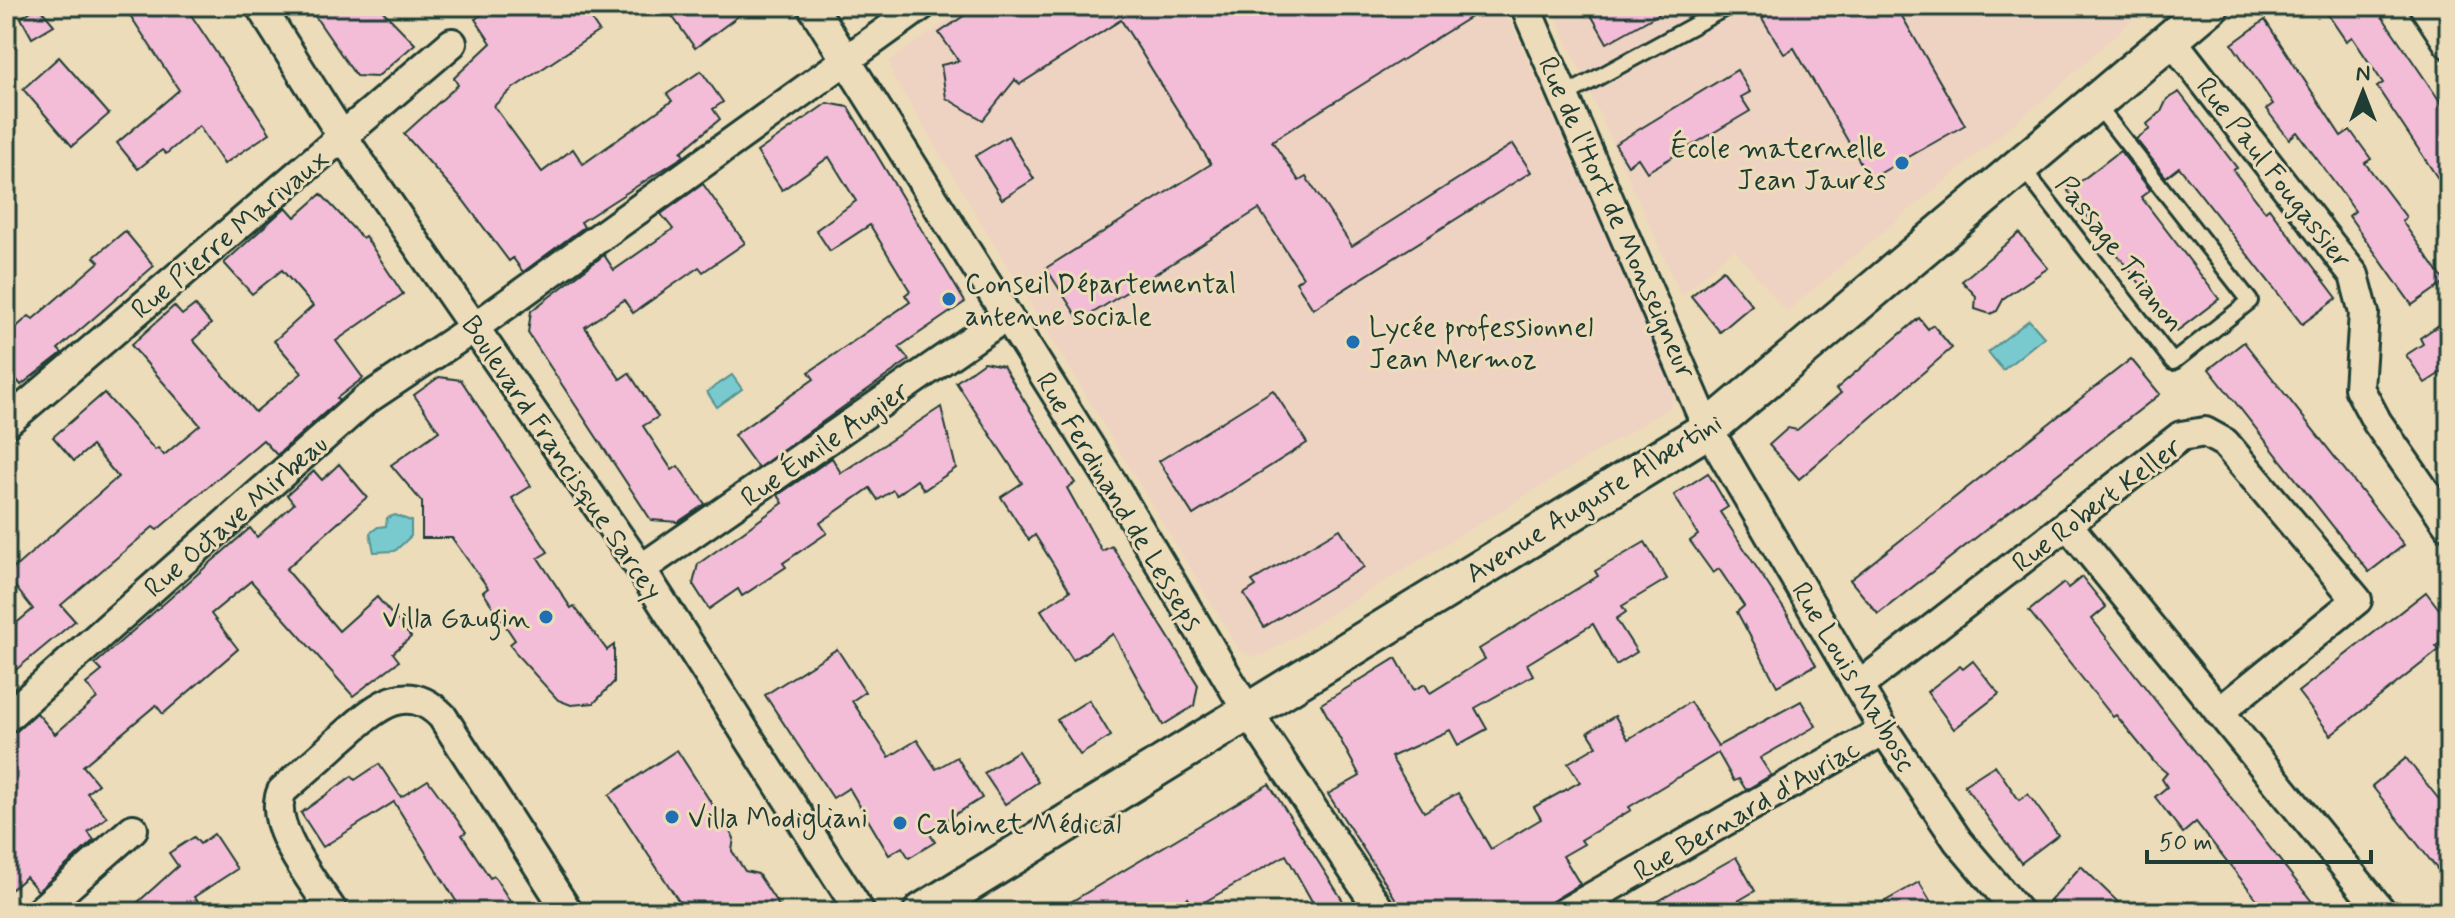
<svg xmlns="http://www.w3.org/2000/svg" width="2455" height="918" viewBox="0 0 2455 918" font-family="Mynerve,sans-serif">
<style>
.built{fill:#efd3c2}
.water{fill:#79cacf;stroke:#559291;stroke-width:2}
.building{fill:#f3bdd7;stroke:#1f3d34;stroke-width:2}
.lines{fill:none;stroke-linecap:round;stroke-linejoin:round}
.service-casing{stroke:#1f3d34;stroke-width:20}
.minor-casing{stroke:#1f3d34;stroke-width:34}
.tertiary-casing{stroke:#1f3d34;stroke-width:42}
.service{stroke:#eddcb9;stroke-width:14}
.minor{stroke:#eddcb9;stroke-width:28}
.tertiary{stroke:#eddcb9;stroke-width:36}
.poi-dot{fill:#1f6fb2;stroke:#eddcb9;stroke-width:3}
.labels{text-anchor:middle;stroke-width:6;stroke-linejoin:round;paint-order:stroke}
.poi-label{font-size:28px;fill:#1f3d34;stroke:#eddcb9;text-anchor:start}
.street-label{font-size:28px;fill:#1f3d34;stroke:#eddcb9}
</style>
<rect width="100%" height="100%" fill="#eddcb9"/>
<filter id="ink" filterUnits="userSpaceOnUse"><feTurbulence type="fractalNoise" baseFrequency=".0125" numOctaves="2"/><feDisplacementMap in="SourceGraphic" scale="16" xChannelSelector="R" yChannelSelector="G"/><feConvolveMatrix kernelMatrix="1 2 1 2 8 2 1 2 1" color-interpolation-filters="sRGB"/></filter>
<g filter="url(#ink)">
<g class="built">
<path d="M968,6H1504L1675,392L1671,407L1266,654L1254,657L1240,651L892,75L889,61Z"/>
<path d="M1551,6H2148L2048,96L1786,312L1734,249L1681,296Z"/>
</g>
<g class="water">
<path d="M2029,320L2044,337L2003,370L1988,352Z"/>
<path d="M732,375L742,389L717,407L707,392Z"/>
<path d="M395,515L411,521V536L395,551L374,552L370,533L378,527L386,526L387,518Z"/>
</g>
<g class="building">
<path d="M38,6L54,25L32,38L21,18Z"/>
<path d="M124,6H185L270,133L224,164L199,126L166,154L162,150L138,169L117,143L179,90Z"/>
<path d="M308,6H378L415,44L377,77L356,76Z"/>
<path d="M494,6H582L599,31L512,89L494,106L542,172L573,149L583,164L672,101L667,94L701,71L723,102L713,109L720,119L681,152L684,156L581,222L584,227L523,272L513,258L509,261L463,200L404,134L458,85L454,78L491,43L475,19Z"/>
<path d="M665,6H752L695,48Z"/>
<path d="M978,6H1488L1272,141L1299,181L1306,177L1352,246L1513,144L1531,172L1313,309L1296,282L1303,277L1259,209L1080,321L1046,268L1211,164L1121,20L1020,84L1015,80L983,120L946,98L941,65L959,61L939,33Z"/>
<path d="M1586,6H1673L1607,43Z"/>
<path d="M1782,6H1896L1965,125L1870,179L1794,48L1784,54L1762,18Z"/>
<path d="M2322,6H2375L2433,91L2449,115V195L2377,87L2383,83L2352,37L2346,41Z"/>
<path d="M2265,20L2341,136L2350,130L2371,159L2365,163L2406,217L2402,221L2445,282L2412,305L2349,216L2355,211L2297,132L2289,139L2266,109L2273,104L2232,44Z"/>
<path d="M59,57L109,114L72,146L23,89Z"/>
<path d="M1737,70L1750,92L1741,97L1750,111L1647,172L1638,158L1628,165L1615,144Z"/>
<path d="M2179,92L2237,168L2233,170L2265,211L2269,208L2337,298L2302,324L2179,167L2166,177L2136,139L2150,129L2147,124L2161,112L2167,99Z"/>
<path d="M827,103L848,107L965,302L899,347L909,360L758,468L734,435L814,379L809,372L910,302L905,295L910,291L870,225L830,251L816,230L856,201L829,157L782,190L757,152Z"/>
<path d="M1008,136L1034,179L1002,199L975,156Z"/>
<path d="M2120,151L2150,190L2141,197L2219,299L2177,331L2068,191Z"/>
<path d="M703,184L745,243L703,272L699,267L633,313L624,300L585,327L620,379L629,373L658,417L643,426L672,470L678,466L705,504L678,522L651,520L528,333L531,311L604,255L614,270L673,229L661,214Z"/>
<path d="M321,194L362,238L365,236L403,294L336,341L363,378L337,398L339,400L277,455L263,440L157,530L153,527L61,605L75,621L6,678L15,688L6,695V632L33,609L6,575L118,477L92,446L74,461L53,437L104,393L155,450L158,448L164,455L200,425L131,345L174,306L182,315L195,305L211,324L193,340L255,412L302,373L274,341L313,306L282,270L252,294L224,263L286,207L295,217Z"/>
<path d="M125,231L154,266L58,349L62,353L21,385L6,367V336L29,316L33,319L99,262L94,257Z"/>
<path d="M2019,233L2048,268L2004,298L1997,311L1990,314L1975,309L1976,296L1962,281Z"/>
<path d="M1723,270L1752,305L1720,332L1691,296Z"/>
<path d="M1919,318L1928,329L1933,325L1952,348L1799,479L1769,445L1788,428L1797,430L1841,393L1836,389Z"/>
<path d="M2449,318V382L2442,372L2425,383L2406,355L2423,344L2420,338Z"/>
<path d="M2244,342L2404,545L2369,572L2209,369Z"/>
<path d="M2131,359L2160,394L1878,614L1850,580Z"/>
<path d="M984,362L1003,366L1075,483L1067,488L1102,551L1112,546L1198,685L1194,706L1163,725L1113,634L1073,660L1041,610L1070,591L1035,535L1029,540L1001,497L1022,483L956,382Z"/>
<path d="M439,377L461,380L531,486L512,498L548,552L538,558L571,608L574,606L607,650L614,645V682L594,703L571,705L558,700L517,655L510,644L515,640L483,592L488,588L452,538H422V502L391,465L439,431L414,395Z"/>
<path d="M1273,390L1307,443L1193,515L1159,461Z"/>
<path d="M941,407L956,468L924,490L917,480L897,495L893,490L878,500L870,488L820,523L827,533L783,563L786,567L742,596L738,589L709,609L693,584L698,564L783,503L778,495L832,458L841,473Z"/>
<path d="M339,464L367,497L286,569L339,631L377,597L411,637L393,653L399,661L353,696L251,581L211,614L238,649L163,714L156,705L83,766L98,784L87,793L107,817L88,832L94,840L38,891L26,877L6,894V735L17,731L37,713L55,734L97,698L86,684L102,671L95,664L250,528L257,537L294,504L287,495L314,471L322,480Z"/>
<path d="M1708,473L1728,507L1720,512L1788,615L1816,665L1777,686L1737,612L1744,606L1719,569L1713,573L1690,541L1698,535L1674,495Z"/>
<path d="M1340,529L1364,567L1264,627L1244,594L1256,586L1252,581Z"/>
<path d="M1645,542L1667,579L1622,606L1626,612L1616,619L1637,652L1616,665L1593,624L1527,664L1533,675L1475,708L1487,729L1458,745L1450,730L1391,757L1424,812L1458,793L1491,849L1541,819L1534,807L1580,782L1568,763L1597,746L1588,732L1615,716L1628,739L1690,702L1718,746L1801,701L1816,726L1760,758L1771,775L1746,790L1739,779L1734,781L1718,753L1629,807L1631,810L1581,840L1584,844L1563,856L1580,884L1534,912H1404L1328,794L1360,776L1321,704L1396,658L1414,690L1425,684L1430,693L1485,659L1479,649L1598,576L1595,571Z"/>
<path d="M2082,577L2106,607L2092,619L2320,912H2267L2196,822L2183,833L2155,797L2167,787L2162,779L2167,773L2154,762L2116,715L2113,717L2029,611L2064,583L2068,588Z"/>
<path d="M2426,592L2449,622V636L2436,646L2439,650L2331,735L2298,692Z"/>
<path d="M837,649L865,692L852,701L889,757L917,740L936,769L957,757L982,798L928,831L935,842L909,858L902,847L889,855L849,788L833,798L765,695Z"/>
<path d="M1973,661L1999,694L1954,729L1927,692L1960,666L1963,669Z"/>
<path d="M1089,700L1111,736L1080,755L1057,720Z"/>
<path d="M677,750L734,838L732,851L745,871L758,874L783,912H686L609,795Z"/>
<path d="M1018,751L1038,782L1005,804L984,773Z"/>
<path d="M2406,758L2449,812V884L2372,786Z"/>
<path d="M379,764L401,797L428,780L466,832L462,835L490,878L494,876L517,912H463L394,802L323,847L301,813L352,776L355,780Z"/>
<path d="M1995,765L2019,800L2028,794L2058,835L2021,863L1964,785Z"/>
<path d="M1269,784L1350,912H1318L1286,855L1194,908L1188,898L1165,912H1054Z"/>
<path d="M214,834L237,869L194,897L207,912H127L178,866L169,853L194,837L200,844Z"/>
<path d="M1736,857L1755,891L1719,912H1639Z"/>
<path d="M2081,866L2128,912H2062L2050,901Z"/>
<path d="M1919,882L1937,912H1866Z"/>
</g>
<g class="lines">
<defs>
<g id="service">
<path d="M1564,96L1729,6"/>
<path d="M2021,166L2173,362L2250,301L2096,104"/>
</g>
<g id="minor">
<path d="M260,6L342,136L641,569L860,912"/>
<path d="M812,6L1111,481L1248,712L1381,912"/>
<path d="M1525,6L1708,429L1884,730L1958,841L2018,912"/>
<path d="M2424,6L2449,44"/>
<path d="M2171,39L2354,275L2364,313L2359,388L2377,422L2449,526"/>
<path d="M6,423L452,43"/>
<path d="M2067,524L2382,912"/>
<path d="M641,569L1006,316"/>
<path d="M1860,685L2181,436L2205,432L2225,443L2357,600L2219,712"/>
<path d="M6,718L364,401L475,327L921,6"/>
<path d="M39,912L133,829"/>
<path d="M333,912C314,882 266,825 282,791C301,774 320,758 338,741C370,714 402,676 442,716L568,912"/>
<path d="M1566,912L1884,730"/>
</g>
<path id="tertiary" d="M922,912L1708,429L2210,6"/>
</defs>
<use href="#service" class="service-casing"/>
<use href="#minor" class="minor-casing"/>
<use href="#tertiary" class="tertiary-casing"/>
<use href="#service" class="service"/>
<use href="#minor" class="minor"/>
<use href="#tertiary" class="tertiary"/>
</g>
</g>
<g class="poi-dot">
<circle cx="1902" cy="163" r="8"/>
<circle cx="949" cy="299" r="8"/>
<circle cx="1353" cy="342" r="8"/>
<circle cx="546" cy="617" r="8"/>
<circle cx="672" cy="817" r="8"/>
<circle cx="900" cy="823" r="8"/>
</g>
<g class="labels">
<g class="poi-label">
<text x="1886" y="157" text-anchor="end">École maternelle<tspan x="1886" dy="32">Jean Jaurès</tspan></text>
<text x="965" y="293">Conseil Départemental<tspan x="965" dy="32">antenne sociale</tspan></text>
<text x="1369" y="336">Lycée professionnel<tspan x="1369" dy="32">Jean Mermoz</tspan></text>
<text x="530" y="627" text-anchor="end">Villa Gaugin</text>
<text x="688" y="827">Villa Modigliani</text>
<text x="916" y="833">Cabinet Médical</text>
</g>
<g class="street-label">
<text transform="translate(2275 172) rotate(52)" y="10">Rue Paul Fougassier</text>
<text transform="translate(1618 217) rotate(66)" y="10">Rue de l'Hort de Monseigneur</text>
<text transform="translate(229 233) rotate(-40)" y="10">Rue Pierre Marivaux</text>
<text transform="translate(2121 253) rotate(52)" y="10">Passage Trianon</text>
<text transform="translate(824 443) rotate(-35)" y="10">Rue Émile Augier</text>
<text transform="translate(563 457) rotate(56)" y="10">Boulevard Francisque Sarcey</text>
<text transform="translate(1593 497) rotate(-32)" y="10">Avenue Auguste Albertini</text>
<text transform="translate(1120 501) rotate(59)" y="10">Rue Ferdinand de Lesseps</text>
<text transform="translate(2096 504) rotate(-37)" y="10">Rue Robert Keller</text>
<text transform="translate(235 515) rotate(-41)" y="10">Rue Octave Mirbeau</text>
<text transform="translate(1855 676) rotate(59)" y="10">Rue Louis Malbosc</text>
<text transform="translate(1746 809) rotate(-30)" y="10">Rue Bernard d'Auriac</text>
</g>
</g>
<rect width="2455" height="918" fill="none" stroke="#eddcb9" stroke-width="32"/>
<rect x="16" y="16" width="2423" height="886" fill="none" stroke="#1f3d34" stroke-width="3" filter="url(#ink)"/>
<g transform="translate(2363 92)" stroke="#eddcb9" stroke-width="6" paint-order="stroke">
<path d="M0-6L14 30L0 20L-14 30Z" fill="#1f3d34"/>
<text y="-12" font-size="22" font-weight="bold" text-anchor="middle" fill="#1f3d34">N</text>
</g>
<path d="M2147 850v12h224v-12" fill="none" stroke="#1f3d34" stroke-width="4"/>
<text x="2159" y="850" font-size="24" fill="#1f3d34" stroke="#eddcb9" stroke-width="6" paint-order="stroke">50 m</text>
</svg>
